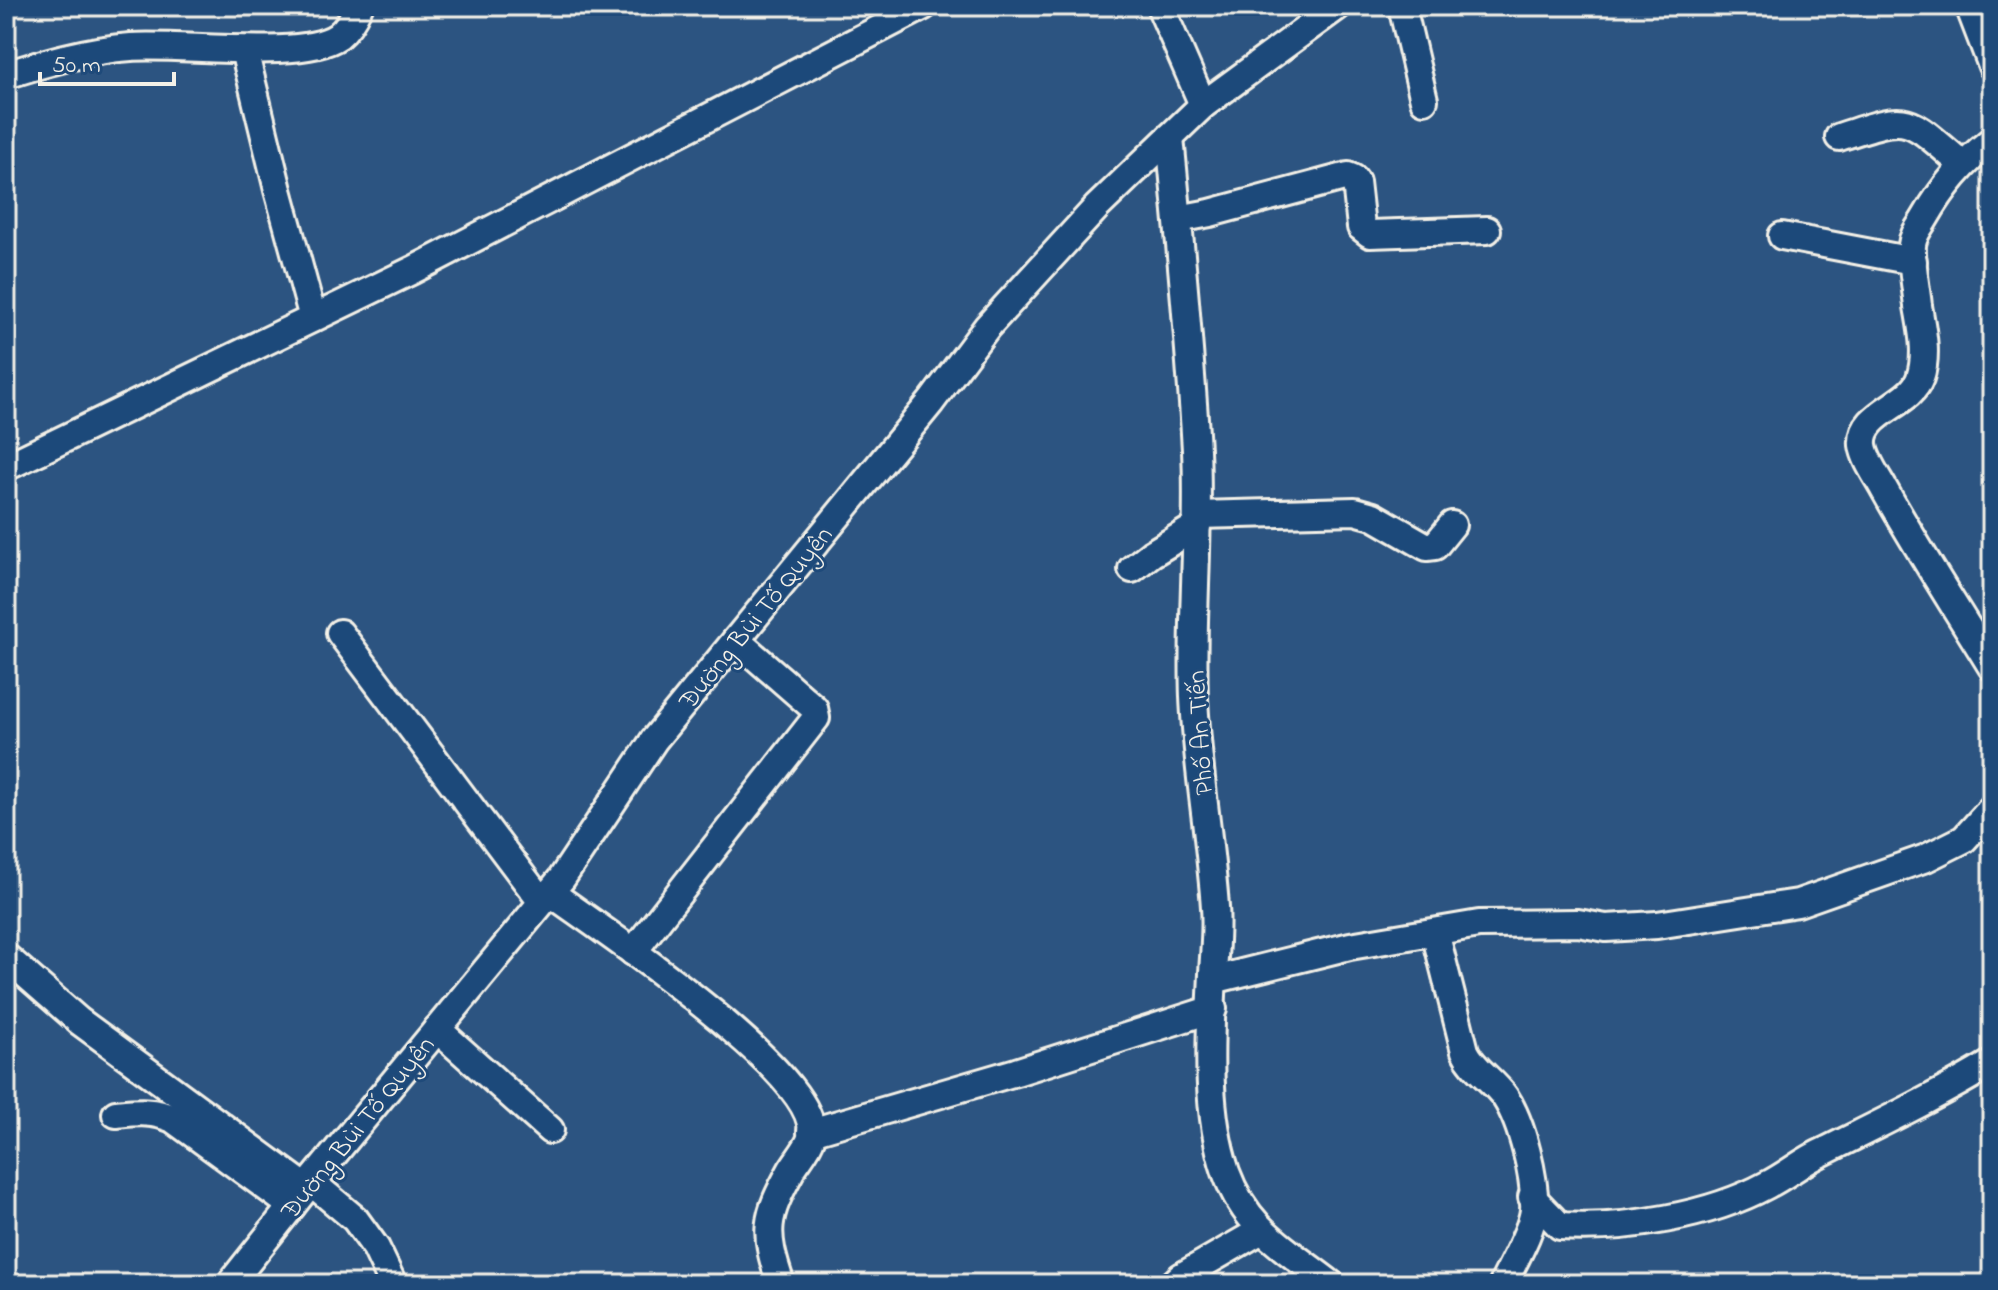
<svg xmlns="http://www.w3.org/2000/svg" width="1998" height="1290" viewBox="0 0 1998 1290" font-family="'Indie Flower',sans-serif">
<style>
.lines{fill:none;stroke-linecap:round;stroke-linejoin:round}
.minor-casing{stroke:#f4f1e8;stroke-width:32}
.minor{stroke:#1f4a7a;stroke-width:26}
.labels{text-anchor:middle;stroke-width:6;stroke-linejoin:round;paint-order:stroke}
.street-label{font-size:26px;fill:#f4f1e8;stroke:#1f4a7a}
</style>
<rect width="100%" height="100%" fill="#2c5481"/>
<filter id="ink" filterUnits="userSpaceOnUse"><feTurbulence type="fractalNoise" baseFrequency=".0125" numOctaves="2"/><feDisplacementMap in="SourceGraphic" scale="16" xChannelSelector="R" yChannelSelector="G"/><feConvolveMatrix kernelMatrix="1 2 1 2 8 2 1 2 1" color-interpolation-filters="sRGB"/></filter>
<g filter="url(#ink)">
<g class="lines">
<defs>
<g id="minor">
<path d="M1160,6L1203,105"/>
<path d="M1402,6L1424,100"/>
<path d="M1969,6L1992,66"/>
<path d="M244,50L278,190L313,318"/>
<path d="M6,75C47,62 88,50 131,47C179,43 303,61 338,36C348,28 354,17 359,6"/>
<path d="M1170,137C1180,241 1190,345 1196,450C1200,532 1191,615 1194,697C1197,768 1210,837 1215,907C1217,929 1214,952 1213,974C1210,1038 1205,1110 1226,1172C1247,1230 1285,1248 1331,1284"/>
<path d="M1839,137C1912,113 1904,115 1962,164"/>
<path d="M1992,140C1963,163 1944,185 1925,218C1920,227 1913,234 1912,245C1911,264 1916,286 1918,306C1922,330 1928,354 1920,378C1910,406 1860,412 1863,445C1865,460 1877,476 1884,489C1918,550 1956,608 1992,667"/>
<path d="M1178,219L1210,213L1348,176L1353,178L1356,182L1361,227L1370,234L1487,230"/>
<path d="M1782,236L1913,261"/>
<path d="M6,467L413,270L924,6"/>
<path d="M1197,515L1355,511L1373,516L1427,547L1435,546L1452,525"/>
<path d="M1132,569L1151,554L1197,526"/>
<path d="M340,633L542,902"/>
<path d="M551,893C599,928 825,1077 811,1138C808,1148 798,1159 792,1169C765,1218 763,1231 781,1284"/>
<path d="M1435,932L1465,1051C1473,1069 1492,1079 1505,1097C1522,1123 1536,1179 1534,1210C1532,1231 1512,1264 1503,1284"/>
<path d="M633,952L816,718L814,708L736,640"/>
<path d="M6,957L79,1021L306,1188"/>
<path d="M1213,980L1350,946L1479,924L1578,923L1606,928L1657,925L1798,903L1926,858L1964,839L1992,808"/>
<path d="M437,1029L550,1130"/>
<path d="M116,1114C137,1112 153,1110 173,1119L292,1206"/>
<path d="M811,1132L1016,1072L1213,1009"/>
<path d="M311,1182L355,1219L376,1248L393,1284"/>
<path d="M1532,1197L1560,1226C1625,1230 1710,1216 1767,1185C1787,1175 1804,1160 1825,1151C1881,1123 1938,1096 1992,1063"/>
<path d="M230,1284L311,1182L562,878L654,740L931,402L987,327L1097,207L1203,105L1338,6"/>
<path d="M1173,1284L1182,1276L1260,1231"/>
</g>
</defs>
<use href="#minor" class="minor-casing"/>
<use href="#minor" class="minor"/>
</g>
</g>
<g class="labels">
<g class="street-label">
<text transform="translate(755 617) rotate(-51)" y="9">Đường Bùi Tố Quyên</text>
<text transform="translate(1199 733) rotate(-94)" y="9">Phố An Tiến</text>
<text transform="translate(357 1127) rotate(-51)" y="9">Đường Bùi Tố Quyên</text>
</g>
</g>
<rect width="1998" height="1290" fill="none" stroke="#1f4a7a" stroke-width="32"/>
<rect x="16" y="16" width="1966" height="1258" fill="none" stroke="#f4f1e8" stroke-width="3" filter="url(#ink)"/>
<path d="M40 72v12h134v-12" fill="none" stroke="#f4f1e8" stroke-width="4"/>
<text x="52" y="72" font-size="24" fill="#f4f1e8" stroke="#1f4a7a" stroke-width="6" paint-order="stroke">50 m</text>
</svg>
